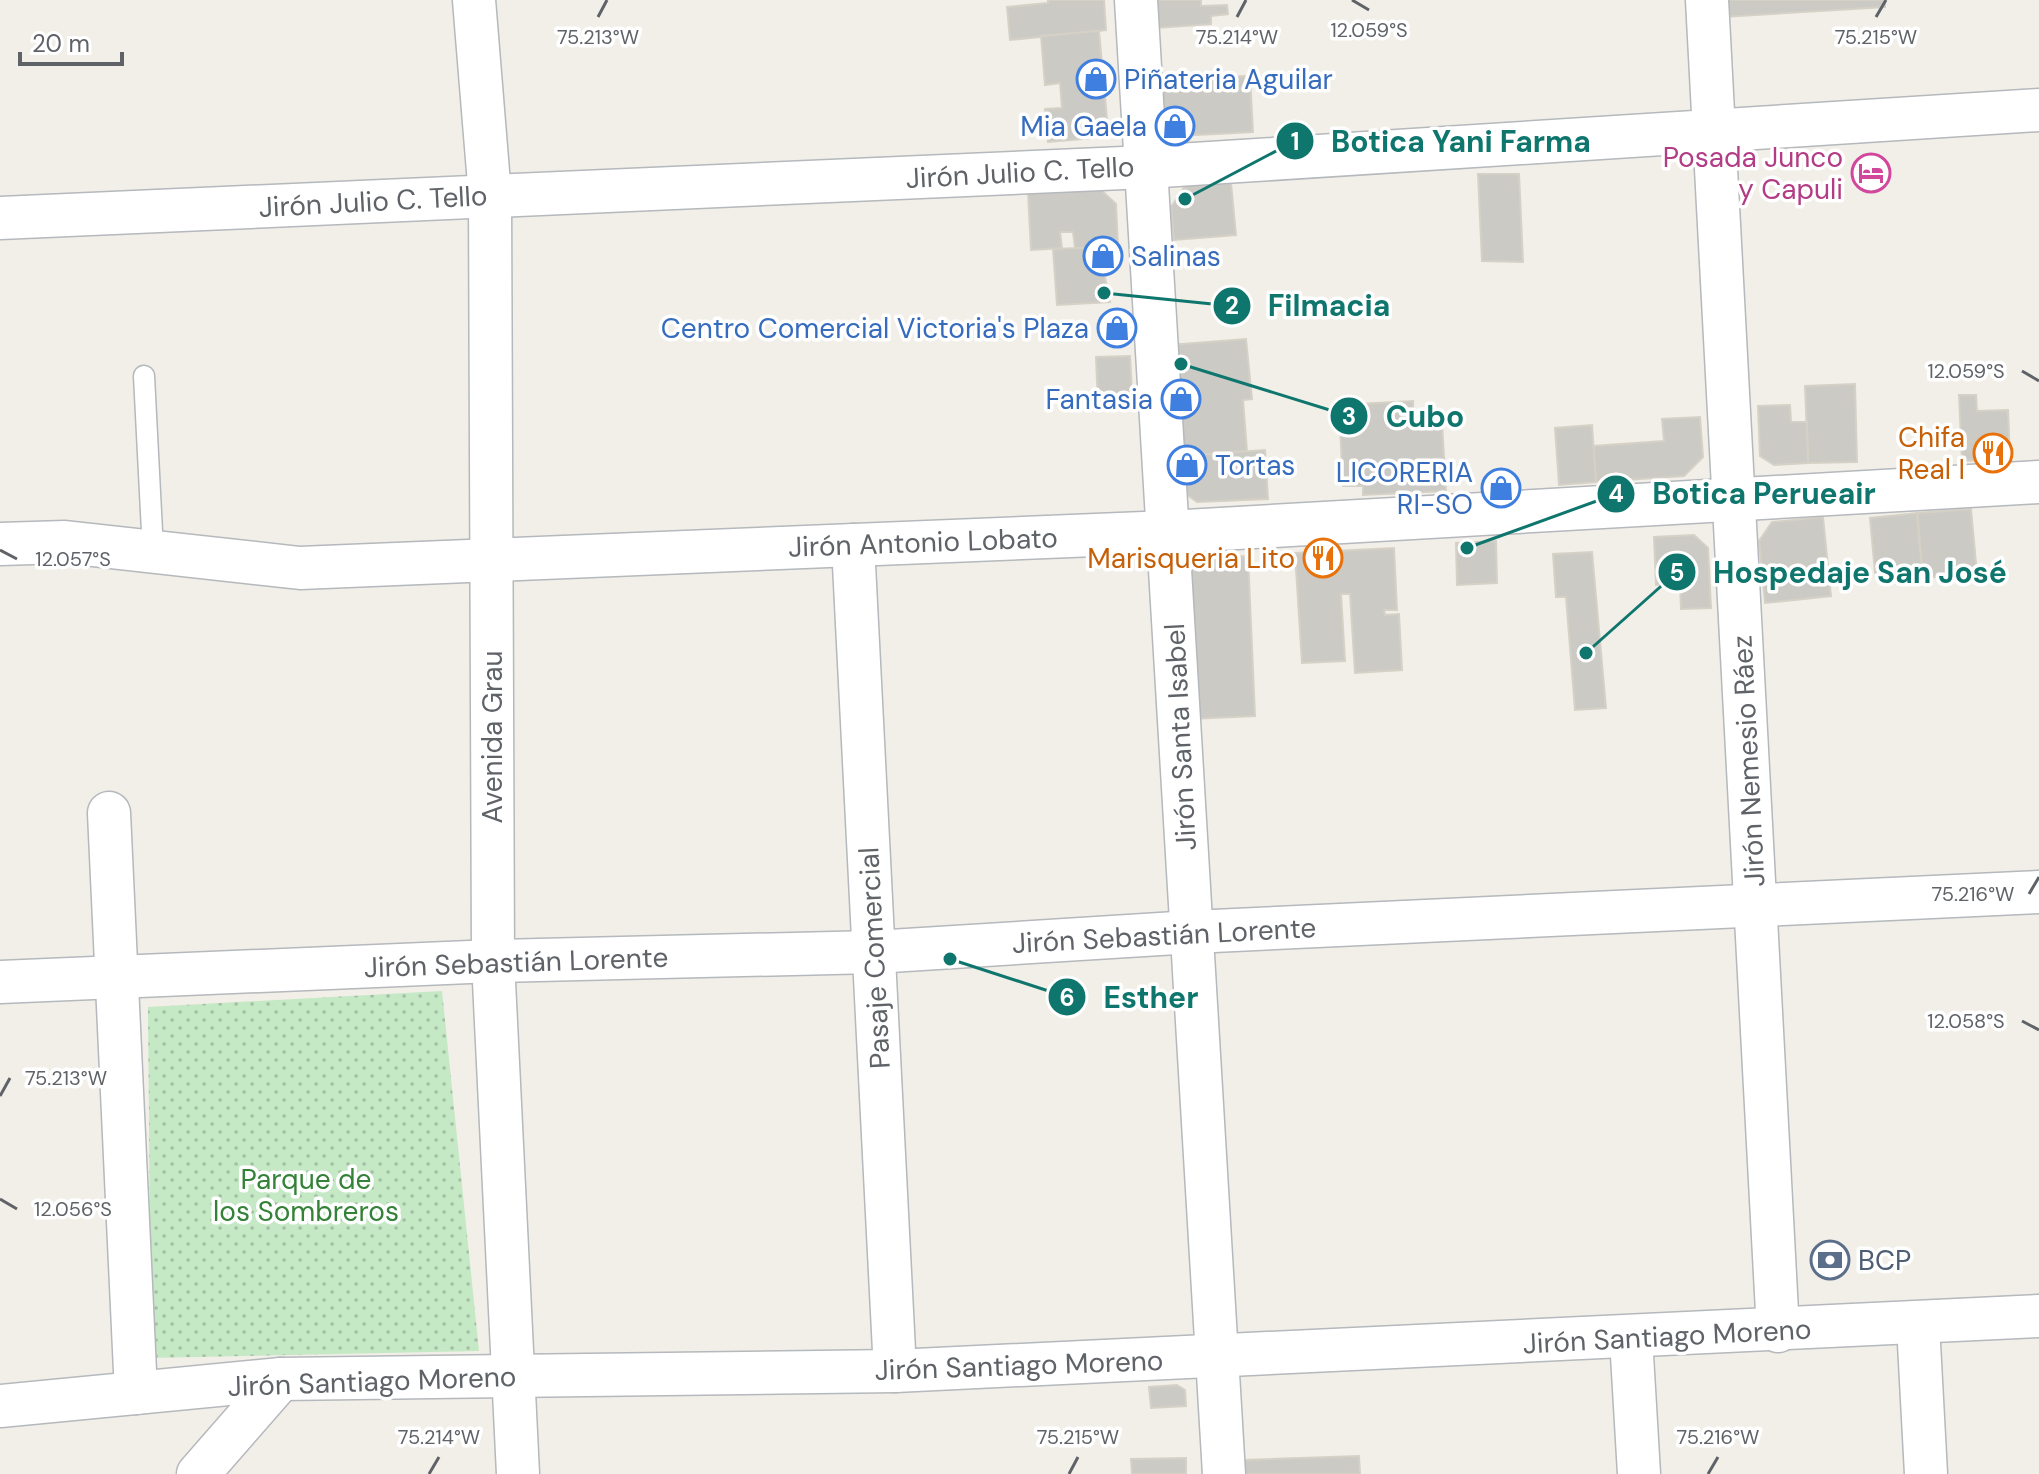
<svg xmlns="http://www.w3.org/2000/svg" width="2039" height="1474" viewBox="0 0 2039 1474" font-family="'DM Sans',sans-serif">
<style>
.grass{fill:url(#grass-dots)}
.building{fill:#cccac5;stroke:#d6d1c6;stroke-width:2}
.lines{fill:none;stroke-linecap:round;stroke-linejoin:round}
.service-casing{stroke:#b5b8bc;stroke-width:23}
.minor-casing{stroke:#b5b8bc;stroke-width:45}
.service{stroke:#fff;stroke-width:20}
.minor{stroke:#fff;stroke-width:42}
.ticks{fill:none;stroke:#5f6368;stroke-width:3}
.labels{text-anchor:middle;stroke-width:7;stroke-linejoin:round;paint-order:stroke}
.shop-label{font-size:28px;fill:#366cbe;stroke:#fff;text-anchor:end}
.hotel-label{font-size:28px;fill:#b23c85;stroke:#fff;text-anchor:end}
.street-label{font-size:28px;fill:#5f6368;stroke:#fff}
.food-label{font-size:28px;fill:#c56008;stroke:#fff;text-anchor:end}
.park-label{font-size:28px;fill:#348238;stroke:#fff}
.service-label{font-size:28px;fill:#4e5e75;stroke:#fff;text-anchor:start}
.ticks-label{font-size:20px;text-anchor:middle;fill:#5f6368;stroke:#fff;stroke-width:7;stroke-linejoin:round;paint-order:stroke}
.leader{fill:none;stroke:#0f766e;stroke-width:3}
.callout-dot{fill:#0f766e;stroke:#fff;stroke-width:3}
.mark-label{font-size:24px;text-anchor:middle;font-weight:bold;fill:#fff}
.callout-label{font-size:30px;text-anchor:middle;font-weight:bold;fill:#0f766e;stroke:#fff;stroke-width:7;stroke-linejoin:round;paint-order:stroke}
</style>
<defs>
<pattern id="grass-dots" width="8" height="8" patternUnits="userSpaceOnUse" patternTransform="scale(2)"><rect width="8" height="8" fill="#c5e8c5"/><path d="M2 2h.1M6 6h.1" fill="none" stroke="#a3c0a4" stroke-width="1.8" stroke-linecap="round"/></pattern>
</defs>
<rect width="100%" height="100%" fill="#f1efe8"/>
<path class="grass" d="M442,991L479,1351L151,1358L148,1007Z"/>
<g class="building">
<path d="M1048,0H1104L1106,30L1010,40L1007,7L1048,3Z"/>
<path d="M1154,0H1201V6L1227,5L1228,14L1211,16V24L1156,28Z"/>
<path d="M1722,0H1885V7L1723,17Z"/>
<path d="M1099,31L1107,119L1094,138L1048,142L1045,109L1062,108L1060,83L1045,85L1041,36Z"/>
<path d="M1204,73L1205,89H1210L1209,77L1250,76L1253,132L1177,136L1162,121L1160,75Z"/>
<path d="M1478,174H1519L1523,262L1482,261Z"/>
<path d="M1231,183L1236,235L1174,240L1171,207L1185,186Z"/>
<path d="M1101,190L1116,204L1118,246L1075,248L1073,232H1060L1062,248L1031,250L1028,193Z"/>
<path d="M1108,247L1109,273H1104L1110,302L1057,305L1053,249Z"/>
<path d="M1246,339L1252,399L1243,400L1247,451L1180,456L1170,345Z"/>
<path d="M1130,356L1132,392L1138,393V402L1098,405L1096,357Z"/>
<path d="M1855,384L1857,462L1808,463L1805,386Z"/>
<path d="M1959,395H1976L1977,411L2008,410L2010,459L1962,461Z"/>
<path d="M1413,401L1414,424L1442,423L1446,491L1363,495V486H1343L1339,405Z"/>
<path d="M1790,405L1791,422H1807L1808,463L1774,465L1760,456L1758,406Z"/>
<path d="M1700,417L1703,457L1684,476L1596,482L1593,446L1664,441L1662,419Z"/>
<path d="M1592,425L1596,482L1559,485L1555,428Z"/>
<path d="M1265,450L1268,499L1197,502L1183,492L1180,456Z"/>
<path d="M1971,509L1977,574L1923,578L1917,513Z"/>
<path d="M1917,513L1922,569L1875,573L1870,518Z"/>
<path d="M1823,517L1831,596L1765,603L1759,541L1772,522Z"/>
<path d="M1694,535L1708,548L1711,608L1681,609L1680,583L1656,585L1654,537Z"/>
<path d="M1496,541L1497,583L1457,585L1456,543Z"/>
<path d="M1394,548L1397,610H1384L1385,615L1399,614L1402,670L1355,673L1350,594H1341L1345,661L1302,663L1295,553Z"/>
<path d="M1592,552L1606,708L1575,710L1566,597H1556L1553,554Z"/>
<path d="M1248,556L1255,716L1191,719L1184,570L1196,558Z"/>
<path d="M1177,1385L1185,1390L1186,1406L1151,1408L1149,1387Z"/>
<path d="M1359,1456L1360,1474H1244V1460Z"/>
<path d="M1186,1458V1474H1132L1131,1459Z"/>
</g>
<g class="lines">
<defs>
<path id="service" d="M144,376L153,551"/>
<g id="minor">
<path d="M474,0L490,196L493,961L518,1474"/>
<path d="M1136,0L1224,1474"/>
<path d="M1707,0L1778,1331"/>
<path d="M0,218L1146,167L2039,110"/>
<path d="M0,544L65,542L300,568L1168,532L2039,482"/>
<path d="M853,545L895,1371"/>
<path d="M109,813L136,1393"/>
<path d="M0,982L493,961L874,952L1192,932L2039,892"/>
<path d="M1918,1325L1926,1474"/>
<path d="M1631,1338L1639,1474"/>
<path d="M0,1406L281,1379L895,1371L2039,1316"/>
<path d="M198,1474L281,1379"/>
</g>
</defs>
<use href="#service" class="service-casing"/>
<use href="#minor" class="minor-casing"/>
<use href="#service" class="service"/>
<use href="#minor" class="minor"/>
</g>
<path class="ticks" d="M1352,0L1369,10M598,17L607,0M1237,17L1246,0M1876,17L1886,0M2022,371L2039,381M0,550L17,559M2029,894L2039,877M2022,1021L2039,1030M0,1096L10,1078M0,1199L17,1209M429,1474L439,1457M1069,1474L1078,1457M1708,1474L1718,1457"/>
<defs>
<symbol id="shop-ring" viewBox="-11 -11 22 22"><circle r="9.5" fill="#fff" stroke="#3f7fe0" stroke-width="1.5"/><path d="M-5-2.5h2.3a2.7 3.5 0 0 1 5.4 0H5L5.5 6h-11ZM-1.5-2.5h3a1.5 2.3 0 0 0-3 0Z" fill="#3f7fe0"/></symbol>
<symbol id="hotel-ring" viewBox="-11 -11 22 22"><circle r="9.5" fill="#fff" stroke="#d1479c" stroke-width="1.5"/><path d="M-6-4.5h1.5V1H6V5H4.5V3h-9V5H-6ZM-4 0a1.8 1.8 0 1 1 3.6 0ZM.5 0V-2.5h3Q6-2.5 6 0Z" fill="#d1479c"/></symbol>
<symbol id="restaurant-ring" viewBox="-11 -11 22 22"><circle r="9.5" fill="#fff" stroke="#e8710a" stroke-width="1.5"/><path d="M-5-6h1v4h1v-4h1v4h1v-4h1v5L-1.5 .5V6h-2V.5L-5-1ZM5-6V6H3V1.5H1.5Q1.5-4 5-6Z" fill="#e8710a"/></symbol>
<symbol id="bank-ring" viewBox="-11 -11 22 22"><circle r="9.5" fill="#fff" stroke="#5c6f8a" stroke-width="1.5"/><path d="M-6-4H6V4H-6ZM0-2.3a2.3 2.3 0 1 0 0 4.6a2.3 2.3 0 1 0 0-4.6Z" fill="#5c6f8a"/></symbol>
</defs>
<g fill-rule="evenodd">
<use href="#shop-ring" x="1074" y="57" width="44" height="44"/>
<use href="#shop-ring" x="1153" y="104" width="44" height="44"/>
<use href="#hotel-ring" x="1849" y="151" width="44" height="44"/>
<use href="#shop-ring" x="1081" y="234" width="44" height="44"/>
<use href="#shop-ring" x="1095" y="306" width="44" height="44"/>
<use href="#shop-ring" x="1159" y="377" width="44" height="44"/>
<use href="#restaurant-ring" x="1971" y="431" width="44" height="44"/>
<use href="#shop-ring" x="1165" y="443" width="44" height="44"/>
<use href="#shop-ring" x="1479" y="466" width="44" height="44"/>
<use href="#restaurant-ring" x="1301" y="536" width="44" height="44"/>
<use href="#bank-ring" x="1808" y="1238" width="44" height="44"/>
</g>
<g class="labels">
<g class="shop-label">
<text x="1124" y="89" text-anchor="start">Piñateria Aguilar</text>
<text x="1147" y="136">Mia Gaela</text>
<text x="1131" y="266" text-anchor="start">Salinas</text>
<text x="1089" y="338">Centro Comercial Victoria's Plaza</text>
<text x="1153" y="409">Fantasia</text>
<text x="1215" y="475" text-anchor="start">Tortas</text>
<text x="1473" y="482">LICORERIA<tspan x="1473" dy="32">RI-SO</tspan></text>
</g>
<g class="hotel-label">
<text x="1843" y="167">Posada Junco<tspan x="1843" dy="32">y Capuli</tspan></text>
</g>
<g class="street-label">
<text transform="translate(1020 172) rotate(-3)" y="10">Jirón Julio C. Tello</text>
<text transform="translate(373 201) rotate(-3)" y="10">Jirón Julio C. Tello</text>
<text transform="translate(923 542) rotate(-2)" y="10">Jirón Antonio Lobato</text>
<text transform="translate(492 737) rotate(-90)" y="10">Avenida Grau</text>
<text transform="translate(1180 737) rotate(-93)" y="10">Jirón Santa Isabel</text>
<text transform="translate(1748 761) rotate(-93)" y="10">Jirón Nemesio Ráez</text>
<text transform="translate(1164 935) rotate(-3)" y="10">Jirón Sebastián Lorente</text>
<text transform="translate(874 958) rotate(-93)" y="10">Pasaje Comercial</text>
<text transform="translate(516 962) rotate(-2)" y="10">Jirón Sebastián Lorente</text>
<text transform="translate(1667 1336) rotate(-3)" y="10">Jirón Santiago Moreno</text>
<text transform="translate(1019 1365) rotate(-2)" y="10">Jirón Santiago Moreno</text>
<text transform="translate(372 1381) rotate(-2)" y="10">Jirón Santiago Moreno</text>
</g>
<g class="food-label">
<text x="1965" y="447">Chifa<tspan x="1965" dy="32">Real I</tspan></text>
<text x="1295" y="568">Marisqueria Lito</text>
</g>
<g class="park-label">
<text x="306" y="1189">Parque de<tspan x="306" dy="32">los Sombreros</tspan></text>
</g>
<g class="service-label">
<text x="1858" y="1270">BCP</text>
</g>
</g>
<g class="ticks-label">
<text x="1369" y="37">12.059°S</text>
<text x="598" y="44">75.213°W</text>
<text x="1237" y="44">75.214°W</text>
<text x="1876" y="44">75.215°W</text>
<text x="1966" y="378">12.059°S</text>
<text x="73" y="566">12.057°S</text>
<text x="1973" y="901">75.216°W</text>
<text x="1966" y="1028">12.058°S</text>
<text x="66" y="1085">75.213°W</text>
<text x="73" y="1216">12.056°S</text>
<text x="439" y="1444">75.214°W</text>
<text x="1078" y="1444">75.215°W</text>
<text x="1718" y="1444">75.216°W</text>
</g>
<path class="leader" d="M1185 199L1295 141M1104 293L1232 306M1181 364L1349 416M1467 548L1616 494M1586 653L1677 572M950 959L1067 997"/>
<g class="callout-dot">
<circle cx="1185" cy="199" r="8"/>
<circle cx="1104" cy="293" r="8"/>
<circle cx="1181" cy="364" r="8"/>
<circle cx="1467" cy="548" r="8"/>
<circle cx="1586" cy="653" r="8"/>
<circle cx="950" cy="959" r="8"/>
<circle cx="1295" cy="141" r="20"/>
<circle cx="1232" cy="306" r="20"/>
<circle cx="1349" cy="416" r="20"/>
<circle cx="1616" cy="494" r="20"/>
<circle cx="1677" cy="572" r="20"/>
<circle cx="1067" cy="997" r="20"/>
</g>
<g class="mark-label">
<text x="1295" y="150">1</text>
<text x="1232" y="314">2</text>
<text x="1349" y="425">3</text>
<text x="1616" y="502">4</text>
<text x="1677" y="581">5</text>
<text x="1067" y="1006">6</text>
</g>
<g class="callout-label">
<text x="1461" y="152">Botica Yani Farma</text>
<text x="1329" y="316">Filmacia</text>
<text x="1425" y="427">Cubo</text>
<text x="1764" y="504">Botica Perueair</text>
<text x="1860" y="583">Hospedaje San José</text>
<text x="1151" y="1008">Esther</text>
</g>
<path d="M20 52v12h102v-12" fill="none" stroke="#5f6368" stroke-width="4"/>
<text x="32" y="52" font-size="24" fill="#5f6368" stroke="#ffffff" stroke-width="6" paint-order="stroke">20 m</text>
</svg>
